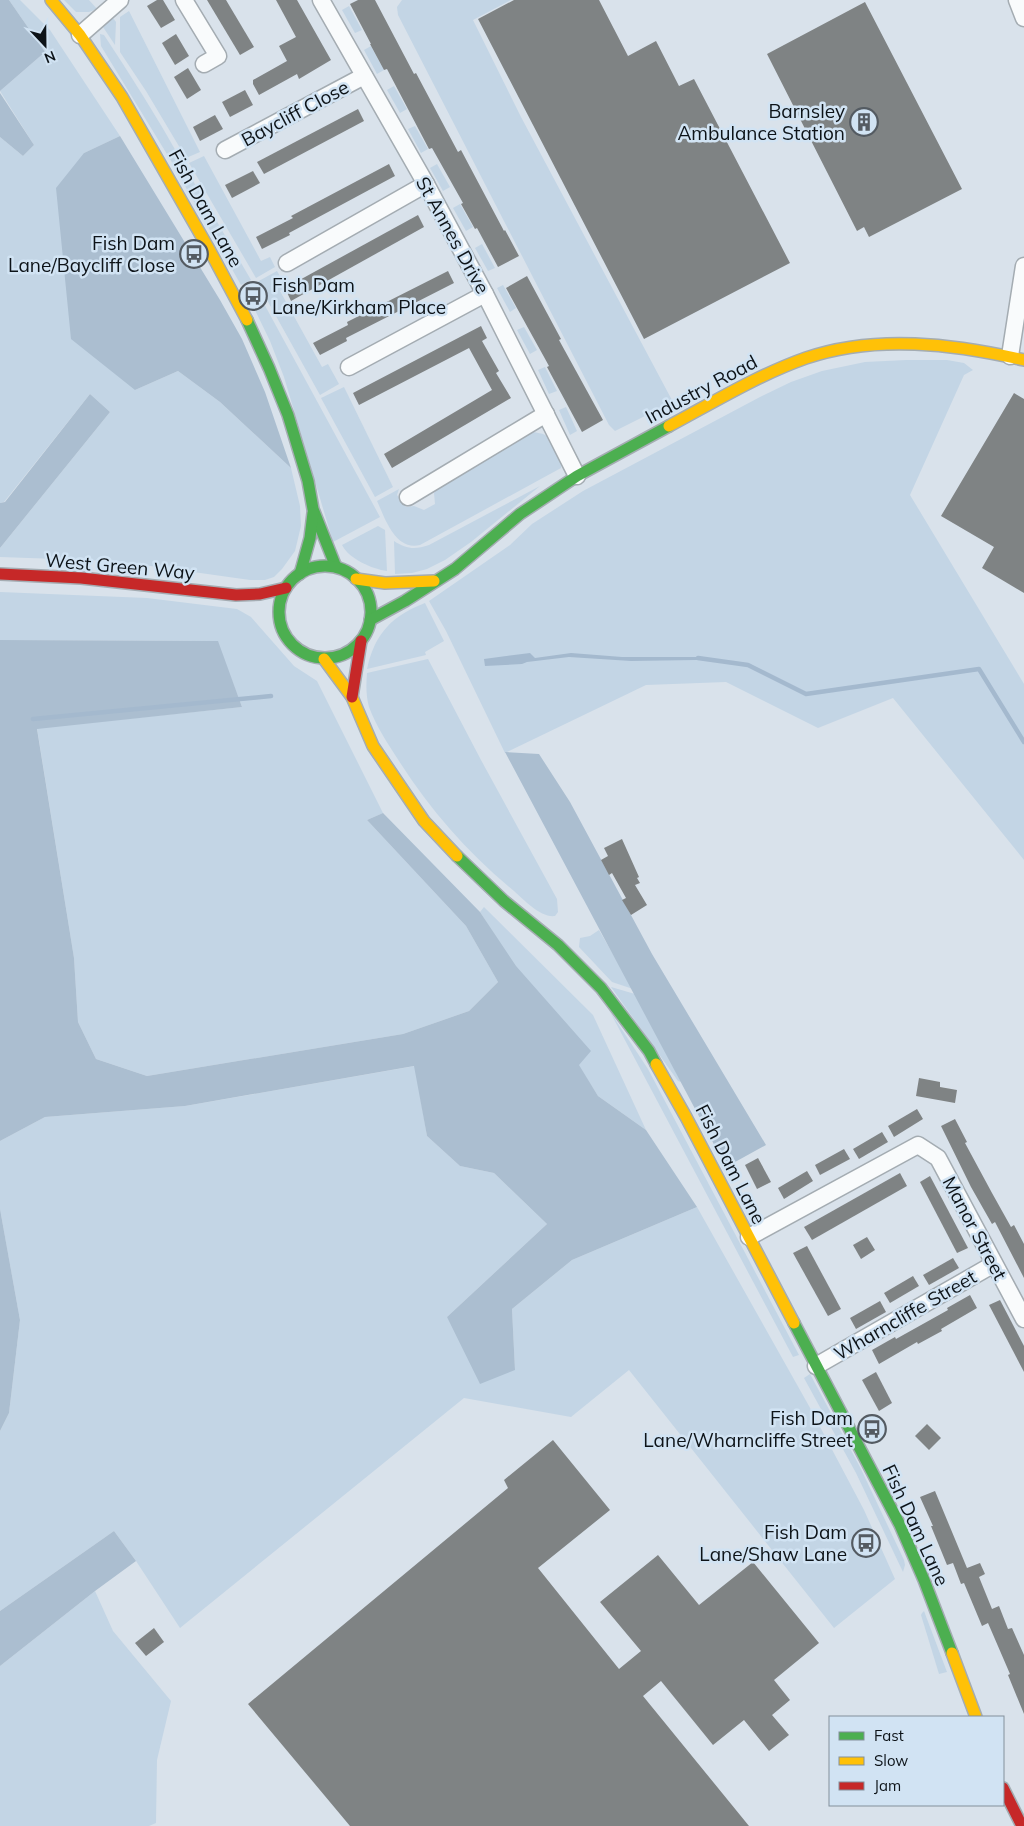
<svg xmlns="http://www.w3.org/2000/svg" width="1024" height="1826" viewBox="0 0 1024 1826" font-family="Mulish,sans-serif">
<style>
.green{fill:#c3d5e5}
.forest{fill:#abbed0}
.water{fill:#a4b9ce}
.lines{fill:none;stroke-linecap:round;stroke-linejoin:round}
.stream{stroke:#a4b9ce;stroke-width:4.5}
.building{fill:#7f8384}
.street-casing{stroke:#a4acb2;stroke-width:19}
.fast-casing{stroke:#a4acb2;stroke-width:14}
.slow-casing{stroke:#a4acb2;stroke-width:14}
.jam-casing{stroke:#a4acb2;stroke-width:14}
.street{stroke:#f9fbfc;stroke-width:16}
.fast{stroke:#4caf50;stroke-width:11}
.slow{stroke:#ffc107;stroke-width:11}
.jam{stroke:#c62828;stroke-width:11}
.labels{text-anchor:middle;stroke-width:5;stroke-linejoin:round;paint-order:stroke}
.poi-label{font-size:19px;fill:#0d1318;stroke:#d1e3f3;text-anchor:end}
.street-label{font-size:19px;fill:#0d1318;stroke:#d1e3f3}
</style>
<rect width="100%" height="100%" fill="#d9e2eb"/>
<g class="green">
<path d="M9,0H20L50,30L120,136L84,153L135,390L178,371L220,402L291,468L300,506L301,526L295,551L282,569L274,577L265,580H250L115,561L0,557V548L110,412L90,394L4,502L0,503V137L23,156L34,145L0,91L45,52Z"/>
<path d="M64,0H89L97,9L89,12H76Z"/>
<path d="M402,0H511L473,20L521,117L673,402L615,431L609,425L398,15L397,7Z"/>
<path d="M349,6L362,30L355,33L342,10Z"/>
<path d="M129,11L200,152L186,158L146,91L120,52V17Z"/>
<path d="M113,18L116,22L115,45L103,27Z"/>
<path d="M100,34L104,35C131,76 157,117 181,160L173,164L101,46Z"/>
<path d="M371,46L384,70L377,74L364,50Z"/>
<path d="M394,86L407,109L400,113L387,90Z"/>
<path d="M415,126L428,149L421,153L408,129Z"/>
<path d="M204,156L261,261L270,257L275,267L256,278L189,163Z"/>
<path d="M437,164L450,187L443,191L430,168Z"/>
<path d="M185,167L251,280L241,285L177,172Z"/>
<path d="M460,204L473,227L466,231L453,208Z"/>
<path d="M482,244L495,268L488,271L475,248Z"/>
<path d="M277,271L286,287L280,291L322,367L328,364L339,384L320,395L257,282Z"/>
<path d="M503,285L516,308L510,312L497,288Z"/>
<path d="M262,300L380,517L333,542L284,377L270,341L252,304Z"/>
<path d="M524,327L537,350L530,354L517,330Z"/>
<path d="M906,360H947L964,363L973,370L964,375L910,495L1024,684V860L893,698L818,728L726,682L646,685L505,753L446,631L429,601L510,545L532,524L583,491L760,397L791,382L822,371L865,362Z"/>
<path d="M545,367L557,391L549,394L538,370Z"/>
<path d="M344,387L393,487L375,497L321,398Z"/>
<path d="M566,407L577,431L570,435L559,410Z"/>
<path d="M533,432C537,433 542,433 545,435C553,439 562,459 561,468L420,545C395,551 385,518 377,501L399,489L397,495L406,507L414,506L424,510L435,504L434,493L437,489L527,434Z"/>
<path d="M540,486L471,542L445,560L427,569L412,573L395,574L394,541C406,549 415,550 429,545Z"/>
<path d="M378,526L385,530L387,571C372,569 349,559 342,545Z"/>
<path d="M0,592L147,598L237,609L251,617L294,666L317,681L383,813L367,820L466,926L498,982L469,1011L403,1034L147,1076L96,1059L78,1022L74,958L37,728L242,707L217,641L0,640Z"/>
<path d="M425,603L444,641L425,652L426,655L367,669C375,633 392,616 425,603Z"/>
<path d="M428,659L481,760L557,899L558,912L555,916C541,918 524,900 514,891C468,853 431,811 399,761C388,744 376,726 369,707C366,696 366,685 367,673Z"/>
<path d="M484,907L593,1015L646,1130L598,1096L480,912Z"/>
<path d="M599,930L633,989L612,982L579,947L580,938L590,936Z"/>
<path d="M611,987L635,994L681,1082L678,1081Z"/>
<path d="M609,1010L648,1069L799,1355L793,1357Z"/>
<path d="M415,1066L427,1136L460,1166L494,1173L547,1224L447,1317L515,1370L512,1309L572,1260L697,1207L809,1406L864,1510L895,1579L834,1628L629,1370L571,1417L464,1398L180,1628L136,1561L114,1531L0,1611V1431L9,1413L20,1320L0,1209V1141L45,1117L185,1106Z"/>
<path d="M810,1374L860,1467L904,1560L905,1565L903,1572L856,1473L804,1378Z"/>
<path d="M95,1591L113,1631L171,1701L157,1760L156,1823L149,1826H0V1666Z"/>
<path d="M924,1611L947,1672L939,1674L921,1615L922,1613Z"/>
</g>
<g class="forest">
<path d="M0,0H9L45,52L0,91Z"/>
<path d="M0,93L34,145L23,156L0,137Z"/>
<path d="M120,136L220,300L242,339L265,392L291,468L220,402L178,371L135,390L71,339L56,188L84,153Z"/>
<path d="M90,394L110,412L0,548V503L5,502Z"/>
<path d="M0,640L218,641L242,707L37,729L74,958L78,1022L96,1059L147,1076L403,1034L469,1011L498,982L466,926L367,820L383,813L480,912L516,966L591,1051L579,1065L598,1096L646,1130L697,1207L572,1260L512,1309L515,1370L480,1384L447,1317L547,1224L494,1173L460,1166L427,1136L414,1066L185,1106L45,1117L0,1141Z"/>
<path d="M505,752L539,754L570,802L652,954L766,1145L726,1167Z"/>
<path d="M0,1209L20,1320L9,1413L0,1431Z"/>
<path d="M114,1531L136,1561L95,1591L0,1666V1611Z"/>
</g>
<path class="water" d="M530,653L535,658L571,653L622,657H698L702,658L696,660L631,661L569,657L527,662L522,664L485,666L484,659Z"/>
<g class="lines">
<g class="stream">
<path d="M698,658L748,665L806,694L979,669L1024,742"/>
<path d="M33,719L271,696"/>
</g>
</g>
<g class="building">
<path d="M157,0H163L175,20L161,28L147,6Z"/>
<path d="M207,0H226L254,47L240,55Z"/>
<path d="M276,0H297L331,60L299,79L297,74L259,95L253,84V80L287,61L279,46L296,37Z"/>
<path d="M358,0H375L414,74L416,73L458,152L461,150L504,231L505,230L519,256L498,267L477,228L475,229L461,204L463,203L432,148L429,149L387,69L384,70L370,44H371L350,4Z"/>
<path d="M514,0H599L628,56L656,41L679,86L694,79L790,263L644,339L478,19Z"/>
<path d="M865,2L962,189L869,237L864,227L857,231L767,54Z"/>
<path d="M176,34L189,56L175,65L162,43Z"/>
<path d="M188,68L201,90L187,99L174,77Z"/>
<path d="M245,90L253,105L230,117L222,102Z"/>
<path d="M358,109L364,121L264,174L257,162Z"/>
<path d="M215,115L223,129L200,141L193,127Z"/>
<path d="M389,164L395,176L289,233L290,235L262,249L256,237L293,218L291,216Z"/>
<path d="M253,171L260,183L232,198L225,185Z"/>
<path d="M418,215L424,227L291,301L285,288Z"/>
<path d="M448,271L454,283L346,338L347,341L320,355L313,343L348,325L347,322Z"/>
<path d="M527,276L561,339L559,340L603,420L582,432L547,367L549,366L506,288Z"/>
<path d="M481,326L487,338L482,341L499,371L496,373L511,398L392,468L384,454L492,390L469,348L359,405L353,393Z"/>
<path d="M1014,393L1024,399V593L982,568L994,547L941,516Z"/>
<path d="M622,839L639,877L637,878L640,883L635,885L647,905L631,915L622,900L626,898L612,873L609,875L601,860L608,856L604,848Z"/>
<path d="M919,1078L940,1082V1087L957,1090L955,1103L916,1096Z"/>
<path d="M917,1109L923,1119L894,1137L888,1126Z"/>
<path d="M955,1119L967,1142L965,1143L992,1193L1011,1227L1014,1225L1024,1244V1278L995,1222L992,1224L971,1187L941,1126Z"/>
<path d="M882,1132L888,1142L859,1159L853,1149Z"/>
<path d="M844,1149L850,1159L820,1175L815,1165Z"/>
<path d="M758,1158L771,1182L757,1189L745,1165Z"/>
<path d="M807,1171L813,1181L784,1199L778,1188Z"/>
<path d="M900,1173L907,1186L812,1240L804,1227Z"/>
<path d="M930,1176L968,1248L957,1253L920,1182Z"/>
<path d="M867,1237L875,1250L861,1259L853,1245Z"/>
<path d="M807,1246L841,1309L828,1316L793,1253Z"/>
<path d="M953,1258L959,1268L929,1285L923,1275Z"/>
<path d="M913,1276L919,1286L890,1303L884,1293Z"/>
<path d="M970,1295L977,1308L941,1329L942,1331L918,1344L917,1342L879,1364L872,1350L895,1337L896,1339L948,1310L947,1308Z"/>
<path d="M1000,1300L1024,1346V1372L989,1305Z"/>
<path d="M880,1301L886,1312L856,1329L850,1318Z"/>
<path d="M876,1372L892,1403L879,1411L862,1380Z"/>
<path d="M927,1424L941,1438L929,1450L915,1436Z"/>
<path d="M553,1440L610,1510L538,1568L619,1669L641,1651L600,1602L658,1555L699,1605L753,1562L819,1643L774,1680L790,1700L772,1715L789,1735L769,1751L744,1720L713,1745L661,1681L643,1696L749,1826H350L248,1704L508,1488L504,1480Z"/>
<path d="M935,1491L967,1568L980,1563L985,1574L979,1577L992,1609L999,1606L1008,1629L1012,1628L1024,1655V1714L1008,1675L1010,1674L988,1623L982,1626L964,1583L961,1584L953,1563L947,1565L931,1526H933L920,1497Z"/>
<path d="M154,1628L164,1642L146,1656L135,1643Z"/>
</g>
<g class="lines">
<defs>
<g id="street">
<path d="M184,0L218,56L204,64"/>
<path d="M321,0L426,184L485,294L577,476"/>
<path d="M1017,0L1024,18"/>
<path d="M80,35L120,0"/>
<path d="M225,150L364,76"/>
<path d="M287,263L426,184"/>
<path d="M1010,356L1024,266"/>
<path d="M349,367L485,294"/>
<path d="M408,497L546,414"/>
<path d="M749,1237L918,1145L938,1158L1024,1319"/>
<path d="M816,1366L994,1264"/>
</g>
<g id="fast">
<path d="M247,320L269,368L288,415L308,481L313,509L336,567"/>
<circle cx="325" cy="612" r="46"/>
<path d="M300,574L310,538L313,513"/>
<path d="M370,620L405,601L455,569L520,514L577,476L669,426"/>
<path d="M457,856L504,901L558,945L601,988L649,1051L656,1064"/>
<path d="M794,1323L900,1525L924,1580L952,1653"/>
</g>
<g id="slow">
<path d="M51,0L80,35L122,97L210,251L247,320"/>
<path d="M669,426C714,402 758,375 806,358C876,334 954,344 1024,360"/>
<path d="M356,579L385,583L434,581"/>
<path d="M324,659L352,697L373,746L424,821L457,856"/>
<path d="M656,1064L686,1117L794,1323"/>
<path d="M952,1653L976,1717"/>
</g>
<g id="jam">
<path d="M0,574L81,578L236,595L260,594L286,588"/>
<path d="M352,697L361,641"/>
<path d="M1003,1788L1022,1826"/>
</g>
</defs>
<use href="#street" class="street-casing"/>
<use href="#fast" class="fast-casing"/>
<use href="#slow" class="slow-casing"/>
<use href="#jam" class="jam-casing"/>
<use href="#street" class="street"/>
<use href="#fast" class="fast"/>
<use href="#slow" class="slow"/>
<use href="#jam" class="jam"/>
</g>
<defs>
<symbol id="building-ring" viewBox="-11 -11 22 22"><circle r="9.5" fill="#d1e3f3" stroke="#545b62" stroke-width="1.5"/><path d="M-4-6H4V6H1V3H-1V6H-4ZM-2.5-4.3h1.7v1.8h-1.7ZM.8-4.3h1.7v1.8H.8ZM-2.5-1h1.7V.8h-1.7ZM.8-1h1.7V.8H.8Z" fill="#545b62"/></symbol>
<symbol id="bus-ring" viewBox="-11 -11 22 22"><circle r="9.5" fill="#d1e3f3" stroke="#545b62" stroke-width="1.5"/><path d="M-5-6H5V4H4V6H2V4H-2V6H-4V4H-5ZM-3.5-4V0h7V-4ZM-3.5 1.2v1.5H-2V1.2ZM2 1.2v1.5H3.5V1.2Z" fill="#545b62"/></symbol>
</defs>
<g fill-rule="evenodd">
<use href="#building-ring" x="848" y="106" width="32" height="32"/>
<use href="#bus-ring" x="178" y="238" width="32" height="32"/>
<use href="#bus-ring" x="237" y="280" width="32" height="32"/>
<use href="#bus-ring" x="856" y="1413" width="32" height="32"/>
<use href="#bus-ring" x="850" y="1527" width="32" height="32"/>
</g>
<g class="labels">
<g class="poi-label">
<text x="845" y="118">Barnsley<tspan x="845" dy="22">Ambulance Station</tspan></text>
<text x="175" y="250">Fish Dam<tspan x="175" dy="22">Lane/Baycliff Close</tspan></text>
<text x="272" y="292" text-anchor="start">Fish Dam<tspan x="272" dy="22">Lane/Kirkham Place</tspan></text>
<text x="853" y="1425">Fish Dam<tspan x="853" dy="22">Lane/Wharncliffe Street</tspan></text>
<text x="847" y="1539">Fish Dam<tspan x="847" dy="22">Lane/Shaw Lane</tspan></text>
</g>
<g class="street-label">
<text transform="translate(295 113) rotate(-28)" y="7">Baycliff Close</text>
<text transform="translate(206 208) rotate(61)" y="7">Fish Dam Lane</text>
<text transform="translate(453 235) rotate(61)" y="7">St Annes Drive</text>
<text transform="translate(701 389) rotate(-28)" y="7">Industry Road</text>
<text transform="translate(120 566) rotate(5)" y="7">West Green Way</text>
<text transform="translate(731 1164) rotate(63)" y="7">Fish Dam Lane</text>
<text transform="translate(975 1228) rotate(62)" y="7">Manor Street</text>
<text transform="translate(905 1315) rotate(-30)" y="7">Wharncliffe Street</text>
<text transform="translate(916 1525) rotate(65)" y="7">Fish Dam Lane</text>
</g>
</g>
<rect x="829" y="1716" width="175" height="90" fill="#d1e3f3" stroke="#83909b"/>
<rect x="839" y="1732" width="25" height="8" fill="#4caf50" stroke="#83909b"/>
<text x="874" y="1741" font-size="15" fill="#0d1318">Fast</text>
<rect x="839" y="1757" width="25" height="8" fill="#ffc107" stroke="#83909b"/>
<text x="874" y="1766" font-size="15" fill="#0d1318">Slow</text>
<rect x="839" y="1782" width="25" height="8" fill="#c62828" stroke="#83909b"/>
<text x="874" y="1791" font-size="15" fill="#0d1318">Jam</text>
<g transform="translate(45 45) rotate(158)" stroke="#d1e3f3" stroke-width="4" paint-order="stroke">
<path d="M0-4L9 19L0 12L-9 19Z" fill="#0d1318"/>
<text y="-8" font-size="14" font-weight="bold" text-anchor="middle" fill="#0d1318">N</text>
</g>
</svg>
